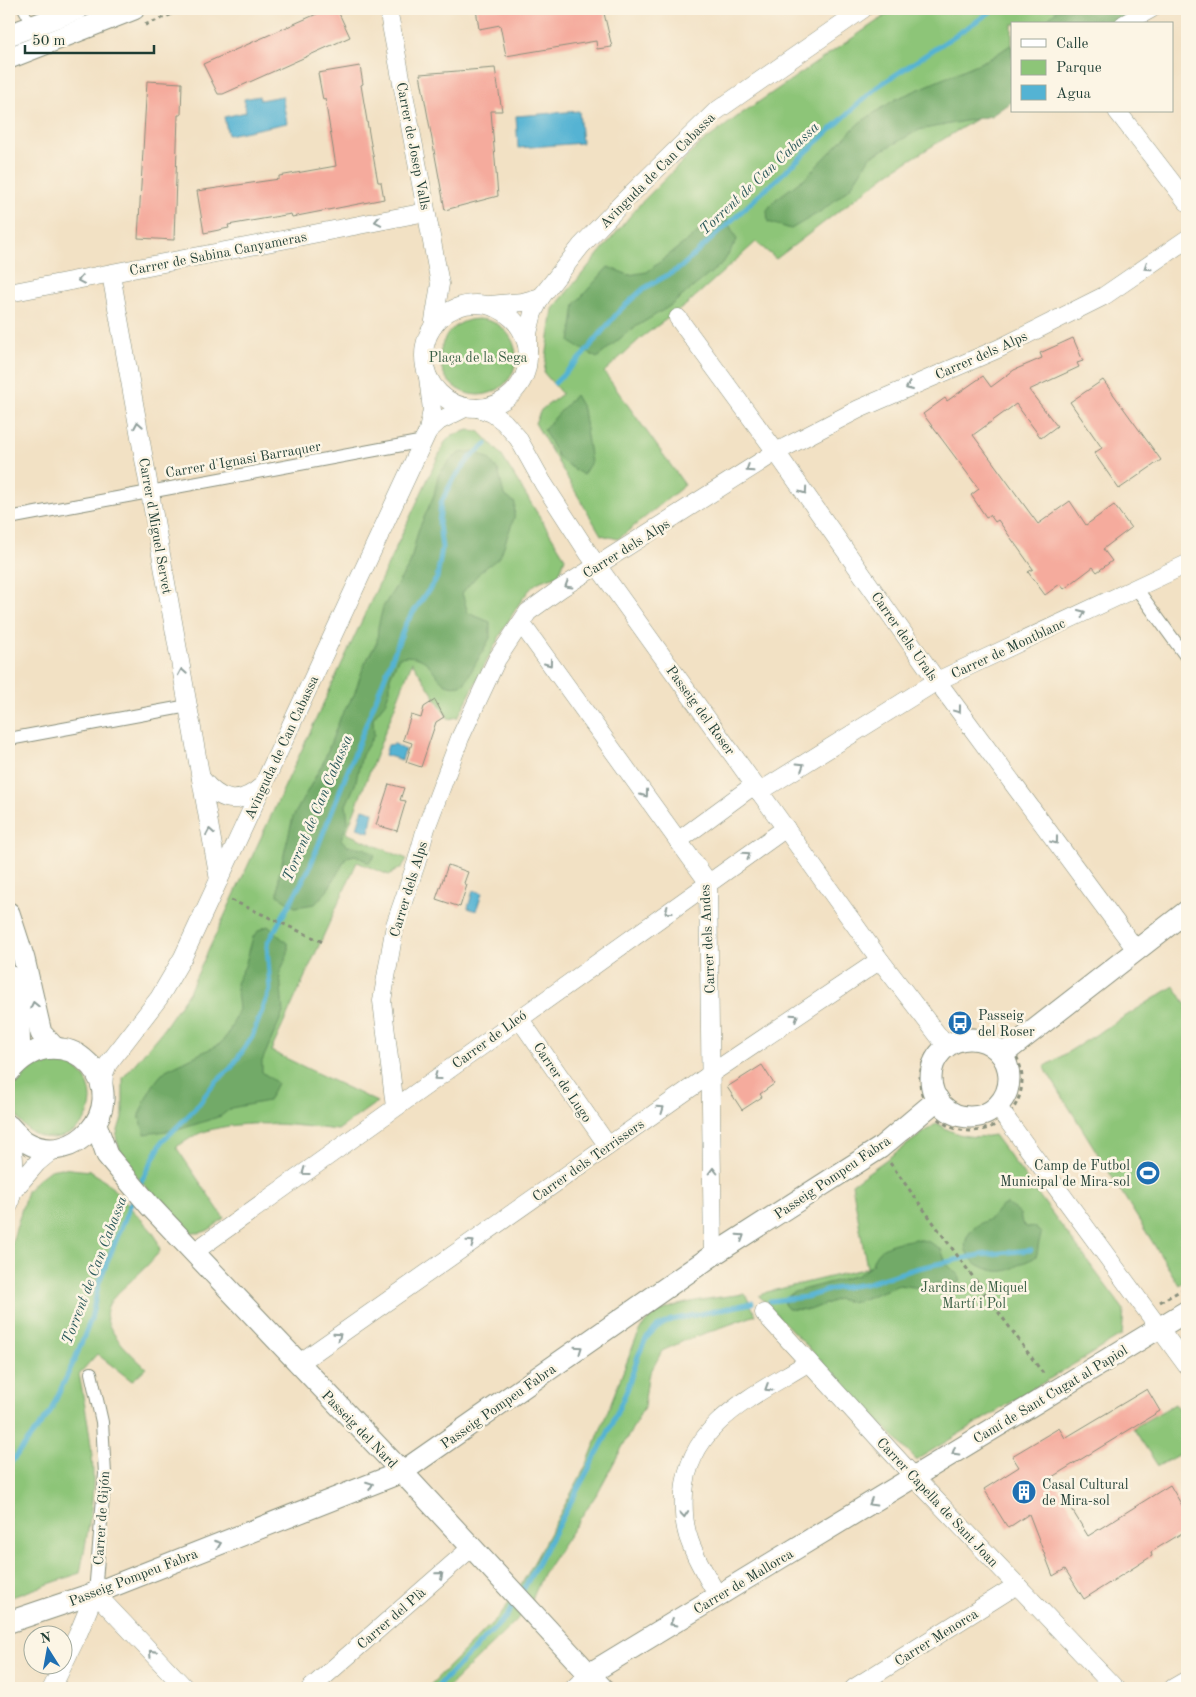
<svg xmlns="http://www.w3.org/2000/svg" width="1196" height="1697" viewBox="0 0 1196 1697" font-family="'Old Standard TT',serif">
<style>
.green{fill:#8dc578;stroke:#568156}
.forest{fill:#72aa68;stroke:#48744e}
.water{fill:#54b3d3;stroke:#3a7884}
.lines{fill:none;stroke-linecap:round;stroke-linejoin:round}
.stream{stroke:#54b3d3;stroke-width:5}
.building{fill:#f5ab9d}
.service-casing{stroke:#888f7c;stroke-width:11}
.pedestrian-casing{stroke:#888f7c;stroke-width:14}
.minor-casing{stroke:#888f7c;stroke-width:19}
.tertiary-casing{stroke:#888f7c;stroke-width:23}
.path{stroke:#888f7c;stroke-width:3;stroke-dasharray:4 4;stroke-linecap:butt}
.service{stroke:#fff;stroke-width:9}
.pedestrian{stroke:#fff;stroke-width:12}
.minor{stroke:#fff;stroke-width:18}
.tertiary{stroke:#fff;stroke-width:21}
.oneway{stroke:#8f9e9a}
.labels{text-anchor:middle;stroke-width:5;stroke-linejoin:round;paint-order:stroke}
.street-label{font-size:14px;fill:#1f3d34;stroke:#fcf5e5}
.park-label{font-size:14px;fill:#3a5f45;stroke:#fcf5e5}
.poi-label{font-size:14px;fill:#1f3d34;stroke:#fcf5e5;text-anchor:start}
.water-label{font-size:15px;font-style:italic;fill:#2c5a5c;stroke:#fcf5e5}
</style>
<rect width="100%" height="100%" fill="#fcf5e5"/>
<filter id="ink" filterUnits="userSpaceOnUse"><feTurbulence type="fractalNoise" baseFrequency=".02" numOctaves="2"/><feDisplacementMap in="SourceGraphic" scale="10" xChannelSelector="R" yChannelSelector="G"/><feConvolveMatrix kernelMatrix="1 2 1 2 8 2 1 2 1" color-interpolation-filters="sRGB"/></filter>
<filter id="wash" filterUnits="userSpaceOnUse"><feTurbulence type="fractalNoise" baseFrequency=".0096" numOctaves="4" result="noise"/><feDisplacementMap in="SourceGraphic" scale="20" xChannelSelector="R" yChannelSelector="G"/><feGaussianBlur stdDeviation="1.12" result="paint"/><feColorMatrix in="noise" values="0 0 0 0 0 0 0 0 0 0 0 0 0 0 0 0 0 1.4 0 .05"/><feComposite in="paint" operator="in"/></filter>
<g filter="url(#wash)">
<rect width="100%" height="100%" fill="#f2e1c4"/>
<g class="green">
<path d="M895,9H1142L1121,24H1012V97L890,172L776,259L756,242L686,305L642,337L604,372L685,485L618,539L601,535L535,423L541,410L562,394L544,373L553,309L640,204L698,146L741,114Z"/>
<circle cx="478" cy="357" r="38"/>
<path d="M469,430L479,431L500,453L565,558L559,575C552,578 543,579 537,583C516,596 472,692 458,717L449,719L412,662L346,833L407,859L402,867L389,875L357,862L271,1051L377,1102L338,1130C294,1125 246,1118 203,1132C194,1135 185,1142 176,1147L224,1218C214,1226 205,1236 191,1232L163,1207L123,1160L116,1137L123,1114V1078L162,1031L189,992L445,442L452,435Z"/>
<path d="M1174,986L1187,1006V1280L1179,1285L1044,1067Z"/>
<circle cx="52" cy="1099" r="39"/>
<path d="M937,1123C955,1136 973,1139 994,1135L1124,1310L1122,1335L916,1460L759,1296L767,1292L867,1268L852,1184Z"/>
<path d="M61,1168L90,1171L106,1181L151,1230L157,1239L160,1251C115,1306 73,1301 146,1368L132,1381L97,1354L79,1374C85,1407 92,1439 93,1473C94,1507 86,1540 80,1573L9,1598V1253L27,1191L37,1180L50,1170Z"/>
<path d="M745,1294L756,1315L686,1340L662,1351L648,1377L644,1407L598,1492L543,1574L528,1609L447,1688H427L503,1612L527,1575L587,1464L635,1341C639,1334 642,1325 649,1319C666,1302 721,1297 745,1294Z"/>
<path d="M1175,1404L1187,1423V1450L1158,1466L1133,1428Z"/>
</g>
<g class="forest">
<path d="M1058,9H1137L1116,24L1097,21L1093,24H1042Z"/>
<path d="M1012,44V101L991,116L919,130L870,157L850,188L823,210L791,229L768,222L767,210L776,199L806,177L859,123L896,99L991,58Z"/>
<path d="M727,220L737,240L723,263L670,306L629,331L597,358L570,342L575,304L608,267L629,275L647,272L711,222Z"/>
<path d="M575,395L583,409L591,462L583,475L559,459L544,430Z"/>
<path d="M474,451L489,459L498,470L504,495L515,503L514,518L500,557L481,571L462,593L468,613L490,622V638L464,684C429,695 442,650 399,657L390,677V690L385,703L373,718L374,735L362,755L355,785L346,805L348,821L341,839L347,846L364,848L375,855L369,863L355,855L347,857L327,891L315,904L295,907L278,895L279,875L293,817L323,763L341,716L354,695L364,665L377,642L378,627L383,607L410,564L418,531L434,495L438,476L449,461L460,453Z"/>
<path d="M268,926L288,944V954L280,972L283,1013L262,1061V1072L277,1083L268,1101L231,1108L221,1116L181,1129L145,1134L139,1116C145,1099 152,1083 166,1070L220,1044L228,1034L239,1009L236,983L245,966L253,937L259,930Z"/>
<path d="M1007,1204L1020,1214L1022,1223L1027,1228L1034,1227L1041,1233C1041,1239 1038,1242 1038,1248C1037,1259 1034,1258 1025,1262C1018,1265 1012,1270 1004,1271C998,1272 991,1270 985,1268C956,1256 961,1231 987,1220C996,1217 996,1207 1007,1204Z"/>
<path d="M915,1239L927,1241L941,1249L946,1263L959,1276L961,1282L952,1285L938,1283L921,1288L899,1285L858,1301L849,1302L838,1299L810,1310L788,1309L784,1304L786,1298L794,1292L858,1275L872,1265C876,1243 898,1243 915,1239Z"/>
</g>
<g class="water">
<path d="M259,96L260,100L282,96L287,123L228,135L224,117L246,112L244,99Z"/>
<path d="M579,111L582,143L518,148L516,116Z"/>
<path d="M395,744L405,750L402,760L385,755L388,745Z"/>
<path d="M363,809L373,812L369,832L357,828Z"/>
<path d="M473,890L482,893L476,911L468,908Z"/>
</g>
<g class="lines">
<g class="stream">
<path d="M555,383L583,355L619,311L643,289L680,268L877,87L995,9"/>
<path d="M139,1186L162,1142L195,1109L213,1085L231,1068L252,1037L270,990L267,944L309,869L406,623L437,578L442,548L439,524L441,503L452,481L470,458L486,444"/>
<path d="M770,1301L806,1297L832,1289L865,1284L918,1268L980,1255L1031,1250"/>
<path d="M9,1465L49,1414L75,1359L91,1319L99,1282L134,1196"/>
<path d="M521,1594L607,1435L627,1390L638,1356L647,1337L657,1327L671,1320L752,1303"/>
<path d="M436,1688L506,1617L515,1603"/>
</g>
</g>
<g id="blocks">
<g class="building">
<path d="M328,9H337L350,37L223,94H218L203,64Z"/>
<path d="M476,9H603L612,47L597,49L596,41L506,56L500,25L479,29Z"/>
<path d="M360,66L363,84L361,85L370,139L378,182H381L384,199L292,217L291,214L228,225L229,228L204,233L197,191L279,179V176L336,166L325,99L323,100L318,73Z"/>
<path d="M495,68L502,111H491L498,196L445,210L420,74Z"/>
<path d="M147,81L182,83L181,115H178L174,240L138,238Z"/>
<path d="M1073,338L1083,361L1077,363L1079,367L1029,390L1057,426L1041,438L1016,404L973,435L1038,524L1070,501L1086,525L1114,505L1131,528L1103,549L1112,561L1097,572L1093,567L1064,589L1060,584L1045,595L1028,572L1033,569L998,520L995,522L990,515L986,517L971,495L979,489L923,414L945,398L947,401L983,376L991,387L1014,370L1042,358L1040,353Z"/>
<path d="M1103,380L1161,460L1119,489L1094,453L1102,448L1070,402Z"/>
<path d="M435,700L444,717L436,722L421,767L406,762L412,743L403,740L411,715L421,718L424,707Z"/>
<path d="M389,784L404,788L400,800L406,801L397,831L376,825Z"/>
<path d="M448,865L468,872L464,883L467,885L460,907L436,899Z"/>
<path d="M762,1065L774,1084L760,1094L762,1097L742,1110L727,1087Z"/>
<path d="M1147,1389L1160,1411L1052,1477L1088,1536L1170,1485L1187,1514V1530L1151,1552L1152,1556L1084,1599L1065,1569L1053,1576L1029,1514L1008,1528L984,1489L1019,1467L1012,1456L1059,1428L1065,1438Z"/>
</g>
</g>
</g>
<g filter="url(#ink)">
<use href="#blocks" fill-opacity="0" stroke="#888f7c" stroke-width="1"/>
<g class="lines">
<defs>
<path id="service" d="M23,9L33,27"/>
<g id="pedestrian">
<path d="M9,518L424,441"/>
<path d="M1136,588L1187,658"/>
<path d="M9,739L188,706"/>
<path d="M91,1373L102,1422L105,1474L95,1593"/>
</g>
<g id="minor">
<path d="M388,9L440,284L433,327"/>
<path d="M1124,24L1151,9"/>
<path d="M1117,111L1187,202"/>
<path d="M111,274L219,880"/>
<path d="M9,293L426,212"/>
<circle cx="476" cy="356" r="52"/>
<path d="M490,305L523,302L541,297"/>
<path d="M678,318L776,452L937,681L1137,951"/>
<path d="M528,351V333L533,313L541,297L581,246L624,201L715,112L863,9"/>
<path d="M478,408L492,413L504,422L518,438L543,483L589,554L880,960L947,1047"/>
<path d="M428,431L439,421L467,407"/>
<path d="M521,623L708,882L713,1255"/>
<path d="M201,778C220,802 238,807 262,786"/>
<path d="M759,792L937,681L1187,564"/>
<path d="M678,841L754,785"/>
<path d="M519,1018L608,1146"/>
<path d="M103,1089L104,1074L108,1064L159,998L183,957L428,431L432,410L428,377"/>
<path d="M997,1106L1187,1366"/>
<path d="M395,1107L382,1001L395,925L416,864L426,828L460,738L497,659L528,612L560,589L776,452L859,409L1000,348L1104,296L1187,239"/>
<path d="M9,1128C15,1154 17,1178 9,1205"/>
<path d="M13,1191L37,1163L54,1149"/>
<path d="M194,1252L786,828"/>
<path d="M764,1313L914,1477L1115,1688"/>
<path d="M298,1364L712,1073L880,960"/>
<path d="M718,1596C708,1579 697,1561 690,1542C684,1527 683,1509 684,1493C689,1422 755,1396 809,1362"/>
<path d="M52,1688L78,1634L95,1593L185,1688"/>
<path d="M311,1688L471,1548"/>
<path d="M574,1688L589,1674"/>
<path d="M854,1688L1017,1585"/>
<path d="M1173,1688L1187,1680"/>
</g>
<g id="tertiary">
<path d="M9,35L78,9"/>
<path d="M9,58L134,9"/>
<path d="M9,913L24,959L41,1033L54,1047"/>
<path d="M9,976L19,1026L20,1059"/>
<circle cx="970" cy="1078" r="39"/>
<path d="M1002,1055L1187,911"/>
<path d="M9,1072C23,1055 40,1045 62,1049C75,1051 82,1057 91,1066C128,1108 73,1170 26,1142C20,1138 14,1131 9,1126"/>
<path d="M96,1124L107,1155L150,1206L402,1472L602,1688"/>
<path d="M9,1622L95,1593L402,1472L713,1255L880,1148L938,1099"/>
<path d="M589,1674L1187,1311"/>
</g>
</defs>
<use href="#service" class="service-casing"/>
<use href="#pedestrian" class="pedestrian-casing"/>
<use href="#minor" class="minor-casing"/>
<use href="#tertiary" class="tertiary-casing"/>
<g class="path">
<path d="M145,25L185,9"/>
<path d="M231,900L323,942"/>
<circle cx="971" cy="1080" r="51"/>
<path d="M890,1163L1045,1376"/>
<path d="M1160,1302L1187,1287"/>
</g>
<use href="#service" class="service"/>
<use href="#pedestrian" class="pedestrian"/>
<use href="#minor" class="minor"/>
<use href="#tertiary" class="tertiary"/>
</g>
<defs><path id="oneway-chevron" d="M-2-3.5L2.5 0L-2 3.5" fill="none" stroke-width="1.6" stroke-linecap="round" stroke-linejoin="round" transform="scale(1.25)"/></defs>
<g class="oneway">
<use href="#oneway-chevron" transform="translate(378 221) rotate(169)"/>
<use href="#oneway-chevron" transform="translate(1147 267) rotate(146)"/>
<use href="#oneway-chevron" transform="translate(81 280) rotate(170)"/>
<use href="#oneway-chevron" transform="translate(909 387) rotate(157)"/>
<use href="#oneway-chevron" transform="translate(138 425) rotate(-100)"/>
<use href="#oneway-chevron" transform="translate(749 469) rotate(147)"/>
<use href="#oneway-chevron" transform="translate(804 491) rotate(55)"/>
<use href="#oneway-chevron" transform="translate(568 585) rotate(149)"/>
<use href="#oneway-chevron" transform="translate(1082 613) rotate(-25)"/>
<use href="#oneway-chevron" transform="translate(549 663) rotate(54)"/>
<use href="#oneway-chevron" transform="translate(182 672) rotate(-100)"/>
<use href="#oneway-chevron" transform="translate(958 710) rotate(53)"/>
<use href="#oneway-chevron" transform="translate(801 766) rotate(-32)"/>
<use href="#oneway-chevron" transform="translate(645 794) rotate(54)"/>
<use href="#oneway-chevron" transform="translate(210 832) rotate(-100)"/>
<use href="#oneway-chevron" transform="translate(1055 841) rotate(53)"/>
<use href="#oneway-chevron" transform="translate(747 855) rotate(-35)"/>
<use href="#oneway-chevron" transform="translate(668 911) rotate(144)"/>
<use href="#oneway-chevron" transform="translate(34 1005) rotate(-102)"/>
<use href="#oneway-chevron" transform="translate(795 1017) rotate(-34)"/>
<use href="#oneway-chevron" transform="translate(437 1077) rotate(144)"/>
<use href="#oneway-chevron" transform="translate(661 1109) rotate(-35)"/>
<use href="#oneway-chevron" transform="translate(713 1171) rotate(-90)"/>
<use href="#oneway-chevron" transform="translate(305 1172) rotate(144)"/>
<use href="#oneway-chevron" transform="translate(741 1237) rotate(-33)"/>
<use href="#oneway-chevron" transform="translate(471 1243) rotate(-35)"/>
<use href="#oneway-chevron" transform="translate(338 1336) rotate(-35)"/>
<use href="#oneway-chevron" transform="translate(579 1349) rotate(-35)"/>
<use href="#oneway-chevron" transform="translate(768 1388) rotate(148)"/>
<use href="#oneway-chevron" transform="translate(955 1452) rotate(149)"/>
<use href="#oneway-chevron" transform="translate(370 1485) rotate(-21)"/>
<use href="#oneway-chevron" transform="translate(872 1503) rotate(149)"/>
<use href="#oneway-chevron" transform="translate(684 1514) rotate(85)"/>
<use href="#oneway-chevron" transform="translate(218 1544) rotate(-21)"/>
<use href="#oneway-chevron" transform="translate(440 1575) rotate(-41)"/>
<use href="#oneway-chevron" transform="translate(673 1623) rotate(149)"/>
<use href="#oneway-chevron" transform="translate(152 1653) rotate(-133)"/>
</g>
</g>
<defs>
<symbol id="bus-disc" viewBox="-11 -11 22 22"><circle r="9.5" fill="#1f6fb2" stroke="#fcf5e5"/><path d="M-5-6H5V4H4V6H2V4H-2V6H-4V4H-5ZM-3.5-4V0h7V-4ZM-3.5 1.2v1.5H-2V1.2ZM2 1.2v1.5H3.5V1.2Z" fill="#fff"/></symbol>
<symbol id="stadium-disc" viewBox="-11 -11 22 22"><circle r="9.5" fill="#1f6fb2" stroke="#fcf5e5"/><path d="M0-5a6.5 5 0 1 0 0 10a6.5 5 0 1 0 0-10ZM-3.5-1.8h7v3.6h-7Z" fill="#fff"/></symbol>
<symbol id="building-disc" viewBox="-11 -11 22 22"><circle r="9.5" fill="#1f6fb2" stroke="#fcf5e5"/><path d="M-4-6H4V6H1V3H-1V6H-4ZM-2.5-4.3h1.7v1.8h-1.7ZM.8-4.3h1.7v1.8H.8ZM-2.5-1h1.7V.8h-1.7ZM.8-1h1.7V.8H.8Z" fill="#fff"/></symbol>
</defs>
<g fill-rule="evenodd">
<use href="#bus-disc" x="946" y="1009" width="28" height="28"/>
<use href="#stadium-disc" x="1134" y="1159" width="28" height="28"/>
<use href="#building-disc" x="1010" y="1478" width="28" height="28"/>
</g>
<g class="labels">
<g class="street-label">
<text transform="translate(414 146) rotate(79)" y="5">Carrer de Josep Valls</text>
<text transform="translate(657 170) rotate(-45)" y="5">Avinguda de Can Cabassa</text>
<text transform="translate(218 253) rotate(-11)" y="5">Carrer de Sabina Canyameras</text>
<text transform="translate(981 355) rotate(-24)" y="5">Carrer dels Alps</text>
<text transform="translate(243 459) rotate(-10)" y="5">Carrer d'Ignasi Barraquer</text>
<text transform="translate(156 526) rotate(80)" y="5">Carrer d'Miguel Servet</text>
<text transform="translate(626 548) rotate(-32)" y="5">Carrer dels Alps</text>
<text transform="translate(905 636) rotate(55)" y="5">Carrer dels Urals</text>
<text transform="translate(1008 648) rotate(-25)" y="5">Carrer de Montblanc</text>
<text transform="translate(701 710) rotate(54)" y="5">Passeig del Roser</text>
<text transform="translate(281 747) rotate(-65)" y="5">Avinguda de Can Cabassa</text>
<text transform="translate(408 889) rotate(-73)" y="5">Carrer dels Alps</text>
<text transform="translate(707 939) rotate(-93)" y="5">Carrer dels Andes</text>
<text transform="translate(489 1039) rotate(-36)" y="5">Carrer de Lleó</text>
<text transform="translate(563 1082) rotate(56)" y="5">Carrer de Lugo</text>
<text transform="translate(588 1160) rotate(-35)" y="5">Carrer dels Terrissers</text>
<text transform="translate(832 1177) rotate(-34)" y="5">Passeig Pompeu Fabra</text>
<text transform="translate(1050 1394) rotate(-31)" y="5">Camí de Sant Cugat al Papiol</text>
<text transform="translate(498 1406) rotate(-35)" y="5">Passeig Pompeu Fabra</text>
<text transform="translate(360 1429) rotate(46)" y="5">Passeig del Nard</text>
<text transform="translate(938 1502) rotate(47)" y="5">Carrer Capella de Sant Joan</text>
<text transform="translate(101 1518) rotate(-86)" y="5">Carrer de Gijón</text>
<text transform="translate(133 1577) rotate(-21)" y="5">Passeig Pompeu Fabra</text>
<text transform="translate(743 1581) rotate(-31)" y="5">Carrer de Mallorca</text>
<text transform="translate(391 1618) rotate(-41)" y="5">Carrer del Plà</text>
<text transform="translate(936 1637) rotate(-32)" y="5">Carrer Menorca</text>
</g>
<g class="park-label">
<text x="478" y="362">Plaça de la Sega</text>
<text x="974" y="1292">Jardins de Miquel<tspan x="974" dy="16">Martí i Pol</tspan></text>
</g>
<g class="poi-label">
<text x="978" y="1020">Passeig<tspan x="978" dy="16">del Roser</tspan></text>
<text x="1130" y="1170" text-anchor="end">Camp de Futbol<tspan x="1130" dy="16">Municipal de Mira-sol</tspan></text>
<text x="1042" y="1489">Casal Cultural<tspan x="1042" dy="16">de Mira-sol</tspan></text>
</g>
<g class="water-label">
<text transform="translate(759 178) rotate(-43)" y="5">Torrent de Can Cabassa</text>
<text transform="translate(317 808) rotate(-67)" y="5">Torrent de Can Cabassa</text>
<text transform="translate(94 1270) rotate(-69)" y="5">Torrent de Can Cabassa</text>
</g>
</g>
<rect width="1196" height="1697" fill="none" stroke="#fcf5e5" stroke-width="30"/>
<rect x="1011" y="22" width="162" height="90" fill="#fcf5e5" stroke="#a4ab9e"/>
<rect x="1021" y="39" width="25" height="8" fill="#ffffff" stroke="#a4ab9e"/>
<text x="1056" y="48" font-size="15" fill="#1f3d34">Calle</text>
<rect x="1021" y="60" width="25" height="15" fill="#8dc578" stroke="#a4ab9e"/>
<text x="1056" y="72" font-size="15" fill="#1f3d34">Parque</text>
<rect x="1021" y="85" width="25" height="15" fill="#54b3d3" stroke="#a4ab9e"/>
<text x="1056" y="98" font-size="15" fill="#1f3d34">Agua</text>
<g transform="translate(48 1650) rotate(349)"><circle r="24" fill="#fcf5e5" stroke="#a4ab9e"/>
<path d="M0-4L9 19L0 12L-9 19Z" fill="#1f6fb2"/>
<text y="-8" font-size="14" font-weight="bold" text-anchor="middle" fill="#1f3d34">N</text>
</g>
<path d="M25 45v8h129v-8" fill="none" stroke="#1f3d34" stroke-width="2.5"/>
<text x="32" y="45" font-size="15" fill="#1f3d34" stroke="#fcf5e5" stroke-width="4" paint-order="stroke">50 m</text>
</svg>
